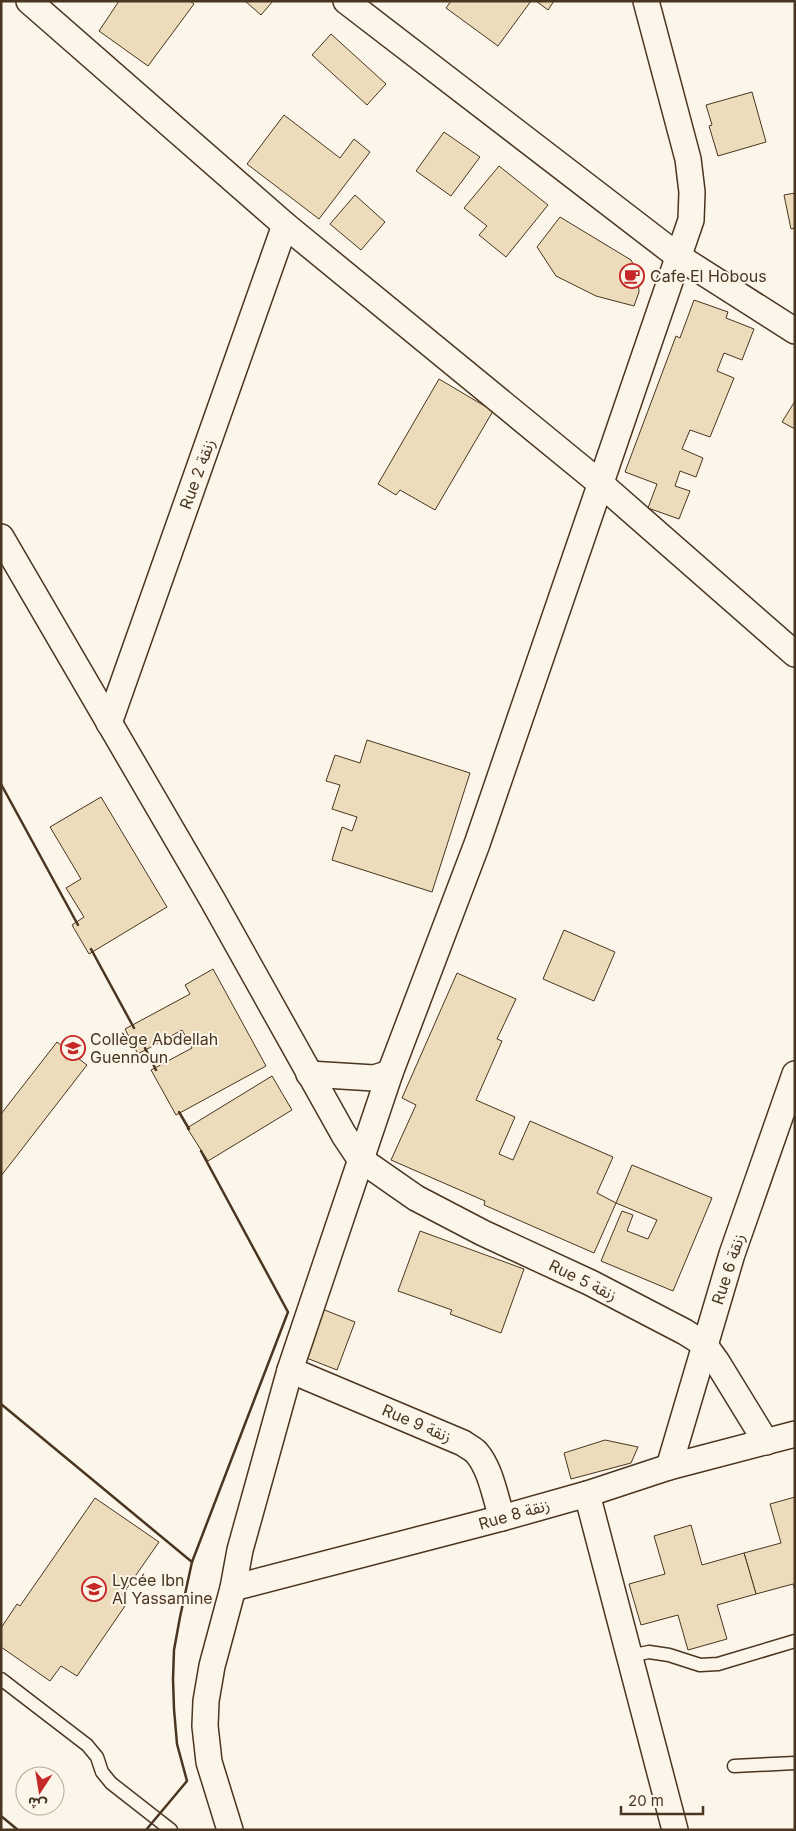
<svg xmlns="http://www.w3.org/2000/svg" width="796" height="1831" viewBox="0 0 796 1831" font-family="Inter,'Noto Sans Arabic',sans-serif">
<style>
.building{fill:#ecdcbc;stroke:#4a3520}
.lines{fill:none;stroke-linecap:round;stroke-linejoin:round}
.lane-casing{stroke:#4a3520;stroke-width:15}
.street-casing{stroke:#4a3520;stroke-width:28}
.lane{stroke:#fbf6e9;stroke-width:12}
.street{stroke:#fbf6e9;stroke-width:25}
.wall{stroke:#4a3520;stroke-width:2.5}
.labels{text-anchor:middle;stroke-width:4;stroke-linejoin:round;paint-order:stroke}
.poi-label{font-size:16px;fill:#4a3520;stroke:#fbf6e9;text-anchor:start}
.street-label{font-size:16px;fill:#4a3520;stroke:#fbf6e9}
</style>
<rect width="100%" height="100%" fill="#fbf6e9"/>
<g class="building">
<path d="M119,1H190L194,4L148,66L99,31Z"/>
<path d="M245,1H273L261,15Z"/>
<path d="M451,1H531L498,46L446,8Z"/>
<path d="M536,1H554L548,10Z"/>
<path d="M331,34L386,84L367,105L312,55Z"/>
<path d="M752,92L766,142L718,156L709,126L712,125L706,105Z"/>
<path d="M284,115L340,158L354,139L370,152L319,219L247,164Z"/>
<path d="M444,132L480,157L451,196L416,171Z"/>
<path d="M499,166L548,205L506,257L479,235L487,226L464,208Z"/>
<path d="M795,193V228L791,229L784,195Z"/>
<path d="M355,195L385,222L361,250L330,224Z"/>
<path d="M560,217L631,260L638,274L639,292L634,306L596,296L556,276L537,247Z"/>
<path d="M694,300L728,312L726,318L754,329L742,360L724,353L717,371L734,378L710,437L690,430L682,449L703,458L696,477L680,471L675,486L690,491L679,519L648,508L657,484L625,472L676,336L680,338Z"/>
<path d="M439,379L493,411L435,510L400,490L396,495L378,484Z"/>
<path d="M795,401V429L782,422Z"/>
<path d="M367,740L470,773L432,892L332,860L342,827L352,831L357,817L332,809L340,785L326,781L335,755L360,763Z"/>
<path d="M101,797L167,907L89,954L72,925L84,917L66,888L81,879L50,827Z"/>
<path d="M564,930L615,952L594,1001L543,979Z"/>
<path d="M213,969L266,1066L176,1115L151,1070L192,1048L182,1030L138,1054L125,1029L190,994L185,985Z"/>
<path d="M457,973L516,999L497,1039L502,1041L476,1100L515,1117L499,1154L513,1160L530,1121L613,1157L597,1193L616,1203L594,1253L484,1205L485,1201L391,1160L416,1105L402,1098Z"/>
<path d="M57,1042L87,1065L1,1176V1114Z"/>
<path d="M272,1076L292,1110L208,1161L187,1128Z"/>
<path d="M632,1165L712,1198L673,1291L601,1261L622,1211L633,1215L627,1231L648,1239L657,1220L616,1203Z"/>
<path d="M420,1231L524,1269L501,1333L450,1314L452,1310L398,1291Z"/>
<path d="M322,1309L355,1322L337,1370L304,1357Z"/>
<path d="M605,1440L638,1447L631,1463L571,1479L564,1453Z"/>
<path d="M795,1497V1590L793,1584L756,1594L744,1553L781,1543L770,1504Z"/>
<path d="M95,1498L159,1542L120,1598L127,1603L77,1676L61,1666L50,1681L1,1647V1628L17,1604L20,1606Z"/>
<path d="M691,1525L702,1565L744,1553L756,1594L717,1605L727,1639L688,1650L678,1615L641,1625L629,1584L665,1574L654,1536Z"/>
</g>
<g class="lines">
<defs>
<g id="lane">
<path d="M629,1656L649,1652L669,1655L700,1665L718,1664L795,1641"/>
<path d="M1,1679L87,1745L97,1757L102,1772L111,1783L171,1830"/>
<path d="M734,1766L795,1763"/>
</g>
<g id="street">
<path d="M29,1L285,225L601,484L795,654"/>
<path d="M346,1L679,257L795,331"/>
<path d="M1,537L212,899L344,1135L360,1159L416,1198L483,1233L591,1283L685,1332L704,1344L717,1362L766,1442"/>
<path d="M109,723L285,225"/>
<path d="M309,1074L374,1078L390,1073"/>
<path d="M290,1370L463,1443C467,1446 472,1448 476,1452C491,1469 495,1497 502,1518"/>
<path d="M669,1467L732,1254L795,1074"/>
<path d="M587,1494L675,1830"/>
<path d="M233,1588L502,1518L587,1494L669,1467L795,1434"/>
<path d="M230,1830L209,1762L205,1726L206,1701L212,1666L233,1588L240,1550L290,1370L390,1073L477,844L691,220L692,192L688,159L646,1"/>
</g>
</defs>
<use href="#lane" class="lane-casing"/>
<use href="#street" class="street-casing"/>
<use href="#lane" class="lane"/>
<use href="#street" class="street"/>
<g class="wall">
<path d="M1,784L78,925"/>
<path d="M91,949L134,1028"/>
<path d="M145,1048L156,1070"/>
<path d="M179,1112L189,1129"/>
<path d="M1,1404L192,1562"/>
<path d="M1,1816L18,1830"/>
<path d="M146,1830L187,1781L177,1744L174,1709L173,1679L174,1650L180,1617L192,1562L288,1312L201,1151"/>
</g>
</g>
<defs>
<symbol id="cafe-ring" viewBox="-11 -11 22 22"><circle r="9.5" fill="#fbf6e9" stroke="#c62828" stroke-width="1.5"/><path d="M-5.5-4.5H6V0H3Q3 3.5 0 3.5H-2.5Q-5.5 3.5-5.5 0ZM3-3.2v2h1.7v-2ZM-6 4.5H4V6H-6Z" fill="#c62828"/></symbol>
<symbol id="school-ring" viewBox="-11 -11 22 22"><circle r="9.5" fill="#fbf6e9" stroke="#c62828" stroke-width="1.5"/><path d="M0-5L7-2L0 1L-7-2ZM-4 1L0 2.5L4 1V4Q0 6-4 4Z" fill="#c62828"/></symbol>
</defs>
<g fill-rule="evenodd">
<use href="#cafe-ring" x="618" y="262" width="28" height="28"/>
<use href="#school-ring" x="59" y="1034" width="28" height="28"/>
<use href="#school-ring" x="80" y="1575" width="28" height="28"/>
</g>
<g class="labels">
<g class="poi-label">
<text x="650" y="282">Cafe El Hobous</text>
<text x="90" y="1045">Collège Abdellah<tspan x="90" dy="18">Guennoun</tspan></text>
<text x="112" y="1586">Lycée Ibn<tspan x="112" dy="18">Al Yassamine</tspan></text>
</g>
<g class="street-label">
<text transform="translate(197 474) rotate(-70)" y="6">Rue 2 زنقة</text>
<text transform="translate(728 1269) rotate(-72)" y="6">Rue 6 زنقة</text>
<text transform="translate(583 1280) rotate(26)" y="6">Rue 5 زنقة</text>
<text transform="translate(417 1423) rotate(23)" y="6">Rue 9 زنقة</text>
<text transform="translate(514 1514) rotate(-16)" y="6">Rue 8 زنقة</text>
</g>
</g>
<rect width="796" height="1831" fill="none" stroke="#4a3520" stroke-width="5"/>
<g transform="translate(40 1791) rotate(192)"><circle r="24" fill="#fbf6e9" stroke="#b4a999"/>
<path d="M0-4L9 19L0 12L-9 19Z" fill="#c62828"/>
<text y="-8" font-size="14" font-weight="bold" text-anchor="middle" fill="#4a3520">ش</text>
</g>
<path d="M621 1806v8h82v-8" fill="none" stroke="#4a3520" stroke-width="2.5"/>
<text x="628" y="1806" font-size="15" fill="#4a3520" stroke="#fbf6e9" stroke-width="4" paint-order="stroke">20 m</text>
</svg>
